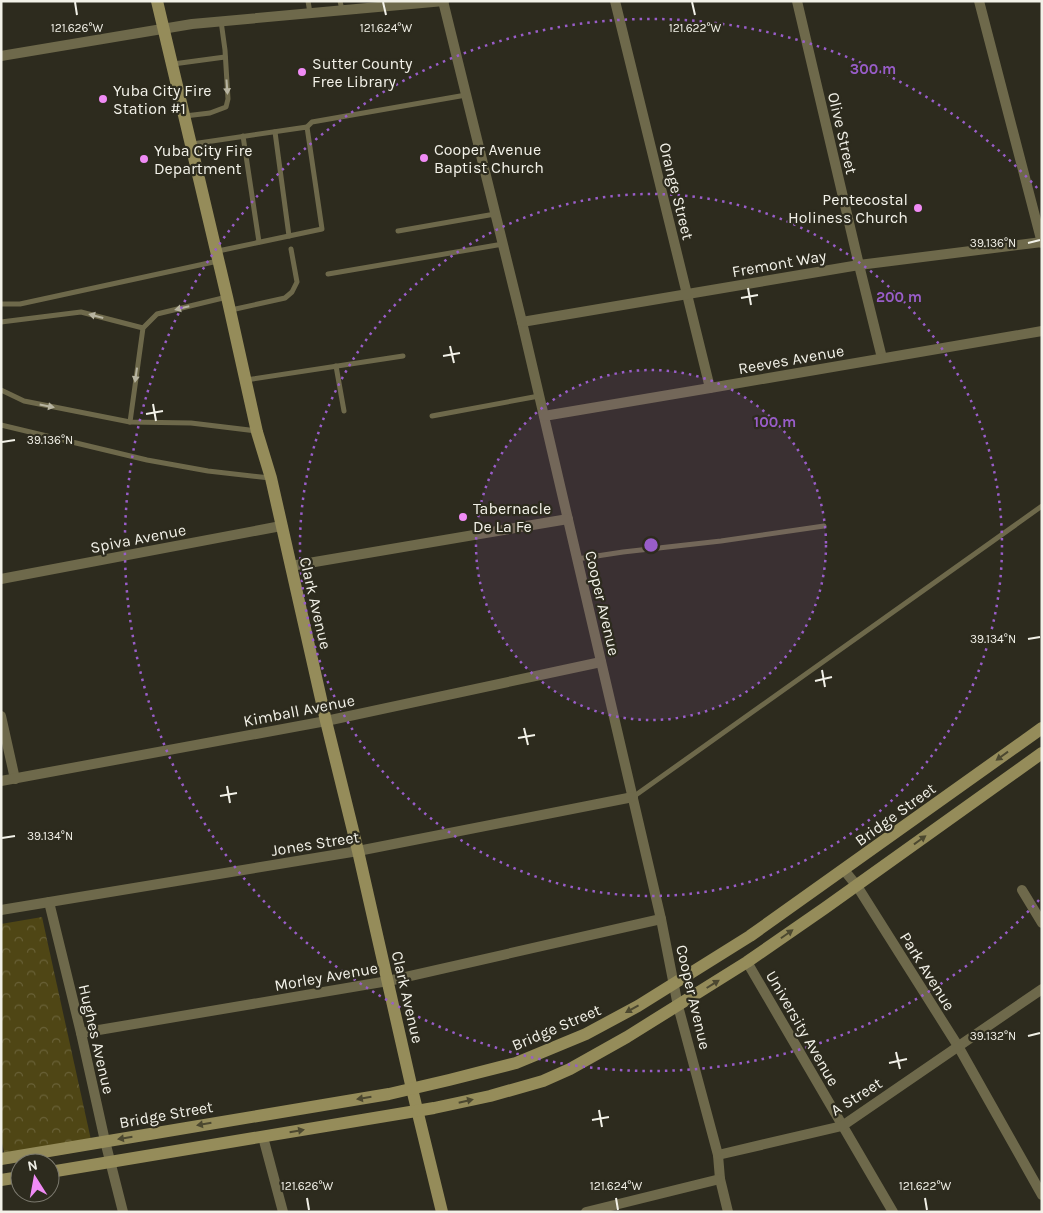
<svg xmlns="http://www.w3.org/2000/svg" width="1043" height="1213" viewBox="0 0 1043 1213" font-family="Karla,sans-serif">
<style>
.forest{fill:url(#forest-crowns)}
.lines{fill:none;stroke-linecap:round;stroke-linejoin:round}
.lane{stroke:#6e694b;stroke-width:5}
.street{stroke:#6e694b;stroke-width:10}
.secondary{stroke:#958c5a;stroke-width:12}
.oneway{fill:#b7b4a1}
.oneway2{fill:#4c4830}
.ticks{fill:none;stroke:#f2f1e8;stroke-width:2}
.ring{fill:none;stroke:#995dc9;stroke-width:2.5;stroke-dasharray:2.5 5}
.poi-dot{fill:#f08bf5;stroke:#2d2b1e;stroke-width:2}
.labels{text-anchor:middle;stroke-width:4.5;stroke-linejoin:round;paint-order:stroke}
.poi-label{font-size:16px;fill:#f2f1e8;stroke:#2d2b1e;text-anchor:start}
.street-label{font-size:16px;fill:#f2f1e8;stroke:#2d2b1e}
.ticks-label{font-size:12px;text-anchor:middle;fill:#f2f1e8;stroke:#2d2b1e;stroke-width:4.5;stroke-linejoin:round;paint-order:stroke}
.centre{fill:#995dc9;stroke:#2d2b1e;stroke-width:2.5}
.ring-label{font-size:15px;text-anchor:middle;font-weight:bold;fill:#995dc9;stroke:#2d2b1e;stroke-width:4.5;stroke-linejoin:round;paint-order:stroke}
</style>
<defs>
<pattern id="forest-crowns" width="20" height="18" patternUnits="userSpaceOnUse" patternTransform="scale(1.25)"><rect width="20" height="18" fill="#4f4615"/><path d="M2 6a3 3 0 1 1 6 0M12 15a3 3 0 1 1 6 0" fill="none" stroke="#696137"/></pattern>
</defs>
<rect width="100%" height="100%" fill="#2d2b1e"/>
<path class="forest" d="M42,917L93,1149L7,1164L1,1139V924Z"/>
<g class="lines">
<g class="lane">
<path d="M308,1L310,13"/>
<path d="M340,1L342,10"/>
<path d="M173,64L225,57"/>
<path d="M185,116L210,113L226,107L228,99L225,50L221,21"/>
<path d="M307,127L312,122L466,95"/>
<path d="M275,132L289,236"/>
<path d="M243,136L259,242"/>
<path d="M192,144L307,127L322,229L218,251"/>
<path d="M398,231L495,214"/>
<path d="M328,274L503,244"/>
<path d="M1,304H20L218,261"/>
<path d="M231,310L285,298L292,292L297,282L291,249"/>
<path d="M1,322L81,312L143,328"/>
<path d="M336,366L344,411"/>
<path d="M246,380L403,356"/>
<path d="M1,390L24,401L130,422L191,423L257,431"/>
<path d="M432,416L539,396"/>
<path d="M130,422L143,328L157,314L227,297"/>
<path d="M1,425L147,460L208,471L270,478"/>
<path d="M577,559L623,552L721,541L824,526"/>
<path d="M633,797L1042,506"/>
</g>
<g class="street">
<path d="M443,1L522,322L661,919L678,1006L718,1155L720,1179L728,1212"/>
<path d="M615,1L710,388"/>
<path d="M797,1L859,265L882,358"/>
<path d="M979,1L1042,243"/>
<path d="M1,56L192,24L444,1"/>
<path d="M522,322L859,265L1042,242"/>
<path d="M544,416L710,388L1042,331"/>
<path d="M291,566L568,519"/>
<path d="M1,579L281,526"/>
<path d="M1,716L15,779"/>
<path d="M1,781L326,721L601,662"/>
<path d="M844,870L857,886L958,1046L1042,1195"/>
<path d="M1022,890L1042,923"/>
<path d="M49,902L81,1033L105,1141L123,1212"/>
<path d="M1,910L358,851L633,797"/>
<path d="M747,962L893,1212"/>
<path d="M81,1033L388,981L661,919"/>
<path d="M263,1137L283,1212"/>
<path d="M718,1155L842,1126L1042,989"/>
<path d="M586,1212L720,1179"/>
</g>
<g class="secondary">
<path d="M157,1L227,297L257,432L271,478L326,721L358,851L412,1089L442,1212"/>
<path d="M1,1159L389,1094L449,1080L516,1063L586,1034L638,1006L750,936L1042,728"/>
<path d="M50,1172L434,1108L490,1096L543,1081L570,1069L627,1037L747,962L825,908L1042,753"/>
<path d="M1,1180L20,1177"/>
</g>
</g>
<defs><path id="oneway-solid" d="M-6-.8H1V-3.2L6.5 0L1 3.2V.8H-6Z" transform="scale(1.25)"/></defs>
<g class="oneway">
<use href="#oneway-solid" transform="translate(227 87) rotate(86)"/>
<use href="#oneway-solid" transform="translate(182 308) rotate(166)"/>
<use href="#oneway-solid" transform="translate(96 316) rotate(-165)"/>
<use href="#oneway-solid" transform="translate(136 375) rotate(98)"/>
<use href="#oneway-solid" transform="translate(47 406) rotate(11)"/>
</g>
<g class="oneway2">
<use href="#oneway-solid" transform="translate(1002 756) rotate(144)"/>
<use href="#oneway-solid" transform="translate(920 840) rotate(-36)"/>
<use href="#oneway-solid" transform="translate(787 934) rotate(-35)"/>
<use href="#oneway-solid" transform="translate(713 984) rotate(-32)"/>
<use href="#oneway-solid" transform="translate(632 1009) rotate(151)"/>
<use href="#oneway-solid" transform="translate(364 1098) rotate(171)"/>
<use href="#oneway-solid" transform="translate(466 1101) rotate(-13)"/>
<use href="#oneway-solid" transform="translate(204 1124) rotate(170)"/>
<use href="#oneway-solid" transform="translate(297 1131) rotate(-10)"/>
<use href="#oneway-solid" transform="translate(125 1138) rotate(171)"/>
</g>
<path class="ticks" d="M75,2L77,15M383,2L386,15M692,2L695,15M1028,243L1040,240M748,288L751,305M741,298L758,295M450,346L454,363M443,356L460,353M153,404L156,421M146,414L163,411M2,442L15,440M1028,639L1040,637M822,670L825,687M815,681L832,677M524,728L528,745M518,738L535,735M227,786L230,803M220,796L237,793M2,838L15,836M1028,1036L1040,1033M896,1052L900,1069M889,1063L907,1059M599,1110L602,1127M592,1120L609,1117M307,1198L309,1210M616,1198L618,1210M925,1198L927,1210"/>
<circle cx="651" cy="545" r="175" fill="#995dc9" fill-opacity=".12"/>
<g class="ring">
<circle cx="651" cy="545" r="175"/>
<circle cx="651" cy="545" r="351"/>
<path d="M1039 900A526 526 0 1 1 1039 190"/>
</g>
<g class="poi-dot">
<circle cx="302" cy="72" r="5"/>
<circle cx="103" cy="99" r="5"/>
<circle cx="424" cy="158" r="5"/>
<circle cx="144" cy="159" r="5"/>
<circle cx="918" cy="208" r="5"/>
<circle cx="463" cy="517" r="5"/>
</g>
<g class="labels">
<g class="poi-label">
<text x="312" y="69">Sutter County<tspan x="312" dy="18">Free Library</tspan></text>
<text x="113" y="96">Yuba City Fire<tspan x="113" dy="18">Station #1</tspan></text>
<text x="434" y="155">Cooper Avenue<tspan x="434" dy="18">Baptist Church</tspan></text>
<text x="154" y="156">Yuba City Fire<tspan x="154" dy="18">Department</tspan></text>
<text x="908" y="205" text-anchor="end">Pentecostal<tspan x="908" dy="18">Holiness Church</tspan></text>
<text x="473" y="514">Tabernacle<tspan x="473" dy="18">De La Fe</tspan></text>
</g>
<g class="street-label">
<text transform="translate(843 133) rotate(77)" y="6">Olive Street</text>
<text transform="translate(677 191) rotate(76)" y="6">Orange Street</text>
<text transform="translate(779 263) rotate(-10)" y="6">Fremont Way</text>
<text transform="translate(791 359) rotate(-10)" y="6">Reeves Avenue</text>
<text transform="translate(138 538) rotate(-11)" y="6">Spiva Avenue</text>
<text transform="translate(316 603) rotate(77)" y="6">Clark Avenue</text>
<text transform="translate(603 603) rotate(77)" y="6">Cooper Avenue</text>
<text transform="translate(299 710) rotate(-11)" y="6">Kimball Avenue</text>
<text transform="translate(895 814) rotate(-36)" y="6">Bridge Street</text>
<text transform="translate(315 843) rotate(-9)" y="6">Jones Street</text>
<text transform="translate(928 971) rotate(58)" y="6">Park Avenue</text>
<text transform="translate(326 976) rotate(-10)" y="6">Morley Avenue</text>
<text transform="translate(408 997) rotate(77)" y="6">Clark Avenue</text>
<text transform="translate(694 997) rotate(77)" y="6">Cooper Avenue</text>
<text transform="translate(556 1027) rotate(-23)" y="6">Bridge Street</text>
<text transform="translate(803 1028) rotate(60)" y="6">University Avenue</text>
<text transform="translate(97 1039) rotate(77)" y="6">Hughes Avenue</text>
<text transform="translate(856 1096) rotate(-32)" y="6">A Street</text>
<text transform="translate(166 1114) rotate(-10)" y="6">Bridge Street</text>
</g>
</g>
<g class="ticks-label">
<text x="77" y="32">121.626°W</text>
<text x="386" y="32">121.624°W</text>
<text x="695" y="32">121.622°W</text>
<text x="993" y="247">39.136°N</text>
<text x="50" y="444">39.136°N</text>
<text x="993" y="643">39.134°N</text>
<text x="50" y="840">39.134°N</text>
<text x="993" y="1040">39.132°N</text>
<text x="307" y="1190">121.626°W</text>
<text x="616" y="1190">121.624°W</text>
<text x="925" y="1190">121.622°W</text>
</g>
<circle cx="651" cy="545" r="8" class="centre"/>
<g class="ring-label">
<text x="873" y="74">300 m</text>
<text x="899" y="302">200 m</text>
<text x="775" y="427">100 m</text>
</g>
<rect width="1043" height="1213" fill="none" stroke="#f2f1e8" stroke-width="5"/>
<g transform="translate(35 1178) rotate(349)"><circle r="24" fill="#2d2b1e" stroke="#7c7a6f"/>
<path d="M0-4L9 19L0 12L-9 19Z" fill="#f08bf5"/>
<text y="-8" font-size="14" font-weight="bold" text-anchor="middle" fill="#f2f1e8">N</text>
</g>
</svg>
